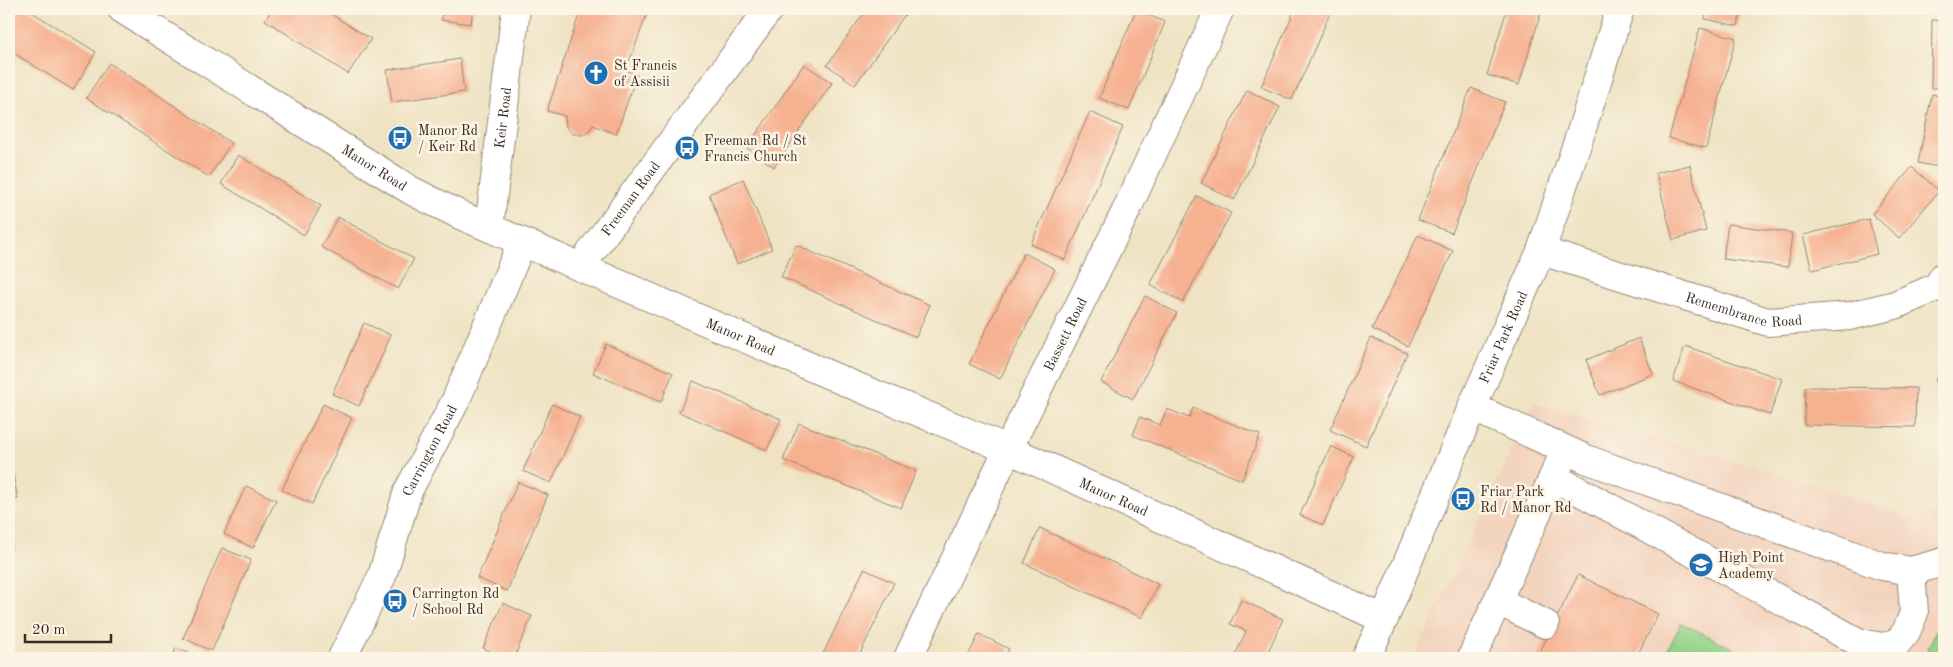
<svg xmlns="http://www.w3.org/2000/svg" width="1953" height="667" viewBox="0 0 1953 667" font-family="'Old Standard TT',serif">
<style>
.built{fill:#f3d4bf}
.green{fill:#94d48a;stroke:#687f54}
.building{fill:#f6b191}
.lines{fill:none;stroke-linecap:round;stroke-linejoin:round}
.minor-casing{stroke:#958671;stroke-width:30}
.minor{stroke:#fff;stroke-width:28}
.labels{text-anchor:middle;stroke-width:5;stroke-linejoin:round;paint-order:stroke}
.poi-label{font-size:14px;fill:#3b2a1e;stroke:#fcf5e5;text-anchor:start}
.street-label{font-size:14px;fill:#3b2a1e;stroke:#fcf5e5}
</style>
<rect width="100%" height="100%" fill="#fcf5e5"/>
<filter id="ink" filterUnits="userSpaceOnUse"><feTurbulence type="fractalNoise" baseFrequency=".02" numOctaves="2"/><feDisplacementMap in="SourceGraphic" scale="10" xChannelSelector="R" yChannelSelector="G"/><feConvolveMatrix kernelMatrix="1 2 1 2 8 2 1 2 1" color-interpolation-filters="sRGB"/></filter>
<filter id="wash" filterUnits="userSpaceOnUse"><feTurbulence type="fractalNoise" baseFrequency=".0096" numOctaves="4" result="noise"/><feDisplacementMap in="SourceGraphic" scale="20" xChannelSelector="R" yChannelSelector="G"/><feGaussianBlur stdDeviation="1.12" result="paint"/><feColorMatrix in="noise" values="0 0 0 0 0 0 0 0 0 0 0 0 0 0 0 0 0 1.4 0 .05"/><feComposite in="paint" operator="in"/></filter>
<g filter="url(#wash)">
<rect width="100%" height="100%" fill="#efe3c4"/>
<path class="built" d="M1534,403L1785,475L1908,517L1944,512V613L1924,658H1414Z"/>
<g class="green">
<path d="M1944,613V658H1924Z"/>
<path d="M1681,623L1753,658H1664Z"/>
</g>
<g id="blocks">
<g class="building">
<path d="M9,9H27L96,52L73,90L9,50Z"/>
<path d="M272,9H323L371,39L348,74L265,20Z"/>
<path d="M443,9H473L471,24L441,20Z"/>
<path d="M581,9H649L626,70L637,75L616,134L593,125L589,131L582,135L573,134L566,127L565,116L547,111Z"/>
<path d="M867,9H909L855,85L827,65Z"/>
<path d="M1295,9H1332L1292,100L1261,87Z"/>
<path d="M1507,9H1542L1519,85L1487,75Z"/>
<path d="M1707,9H1741L1738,26L1705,19Z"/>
<path d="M1136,10L1165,22L1129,110L1099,98Z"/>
<path d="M1932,20L1944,21V88H1931Z"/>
<path d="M1700,28L1736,38L1706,148L1669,138Z"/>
<path d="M460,59L464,92L392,102L387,70Z"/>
<path d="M109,63L231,143L209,177L86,98Z"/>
<path d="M804,64L832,83L774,167L747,148Z"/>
<path d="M1471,88L1505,102L1452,233L1418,220Z"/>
<path d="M1247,90L1280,107L1234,200L1201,183Z"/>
<path d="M1932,94L1944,97V168L1918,163Z"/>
<path d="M1090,112L1123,127L1065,260L1031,244Z"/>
<path d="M238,155L321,206L304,235L221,184Z"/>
<path d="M1690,165L1706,231L1673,240L1656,173Z"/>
<path d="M1912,167L1939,191L1899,238L1872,214Z"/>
<path d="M743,179L772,249L737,264L709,194Z"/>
<path d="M1197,196L1231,213L1183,302L1150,285Z"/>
<path d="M338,217L414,259L398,289L321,247Z"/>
<path d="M1869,219L1877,254L1812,270L1803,235Z"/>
<path d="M1728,224L1792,233L1788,267L1723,259Z"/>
<path d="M1418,235L1453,251L1408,346L1372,329Z"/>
<path d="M796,245L930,305L916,337L781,277Z"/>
<path d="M1024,253L1055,269L1000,379L969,364Z"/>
<path d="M1145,296L1177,313L1133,399L1101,382Z"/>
<path d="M364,323L391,335L359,406L332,394Z"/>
<path d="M1371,338L1407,353L1366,446L1330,430Z"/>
<path d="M1639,338L1653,374L1600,395L1586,360Z"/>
<path d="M606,344L673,373L661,402L593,373Z"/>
<path d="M1685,346L1782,379L1770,415L1673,381Z"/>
<path d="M1944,373V393L1935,380Z"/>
<path d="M693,381L781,419L767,450L679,412Z"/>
<path d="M1805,387L1916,388L1915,427L1804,425Z"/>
<path d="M323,404L352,418L312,504L282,490Z"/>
<path d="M552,404L580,417L551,483L523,471Z"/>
<path d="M1193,408L1260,435L1242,480L1133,435L1140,417L1160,425L1167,409L1189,418Z"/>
<path d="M799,423L916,471L901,508L783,460Z"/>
<path d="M1331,446L1354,457L1323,525L1300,515Z"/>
<path d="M9,454L18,499L9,500Z"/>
<path d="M518,482L548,495L507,591L477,578Z"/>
<path d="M246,486L276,500L253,548L224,534Z"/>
<path d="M9,520L16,522L10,556H9Z"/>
<path d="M1040,528L1158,584L1142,618L1024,563Z"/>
<path d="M222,548L251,560L212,651L183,638Z"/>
<path d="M864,569L894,583L858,658H821Z"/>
<path d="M1578,575L1658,614L1636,658H1537Z"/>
<path d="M1241,600L1283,619L1265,658H1234L1246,631L1230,624Z"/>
<path d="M503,603L532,616L514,658H506L483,648Z"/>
<path d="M979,634L1009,649L1004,658H967Z"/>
<path d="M176,648L202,658H172Z"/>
</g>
</g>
</g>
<g filter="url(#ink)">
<use href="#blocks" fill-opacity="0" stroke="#958671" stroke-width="1"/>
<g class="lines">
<defs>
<g id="minor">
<path id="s1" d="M122,9L412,191L460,215L848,383L1008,449L1384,619"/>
<path id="s2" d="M489,227L516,9"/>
<path id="s3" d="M1541,251L1768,322L1850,316L1895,305L1937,287L1944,276"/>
<path id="s4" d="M580,267L769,9"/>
<path d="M1472,407L1586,459L1882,566L1911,571L1944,562"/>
<path d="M1553,477L1860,643L1883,647L1896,644L1906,632L1914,613L1911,571"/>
<path d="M1498,601L1545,624"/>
<path d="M1472,657L1561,460"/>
<path id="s5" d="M342,658L382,576L408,491L456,400L522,242"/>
<path id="s6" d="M908,658L1008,449L1125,213L1220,9"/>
<path id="s7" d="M1366,658L1384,619L1472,407L1541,251L1580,135L1620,9"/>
</g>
</defs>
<use href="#minor" class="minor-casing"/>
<use href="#minor" class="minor"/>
</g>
</g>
<defs>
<symbol id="church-disc" viewBox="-11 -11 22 22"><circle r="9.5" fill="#1f6fb2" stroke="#fcf5e5"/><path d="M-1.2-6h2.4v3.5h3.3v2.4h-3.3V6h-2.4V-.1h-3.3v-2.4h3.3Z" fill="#fff"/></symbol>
<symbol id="bus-disc" viewBox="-11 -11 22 22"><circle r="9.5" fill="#1f6fb2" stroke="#fcf5e5"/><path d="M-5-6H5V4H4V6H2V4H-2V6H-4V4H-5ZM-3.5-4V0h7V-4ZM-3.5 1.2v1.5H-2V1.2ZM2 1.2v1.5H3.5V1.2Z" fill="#fff"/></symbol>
<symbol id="school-disc" viewBox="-11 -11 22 22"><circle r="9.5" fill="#1f6fb2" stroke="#fcf5e5"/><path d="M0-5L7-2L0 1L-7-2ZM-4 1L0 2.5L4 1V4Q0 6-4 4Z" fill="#fff"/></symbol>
</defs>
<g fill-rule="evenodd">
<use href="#church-disc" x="582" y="59" width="28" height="28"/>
<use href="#bus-disc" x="386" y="124" width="28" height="28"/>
<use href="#bus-disc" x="673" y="134" width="28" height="28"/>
<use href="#bus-disc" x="1449" y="485" width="28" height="28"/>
<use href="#school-disc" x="1687" y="551" width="28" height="28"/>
<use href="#bus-disc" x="381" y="587" width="28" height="28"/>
</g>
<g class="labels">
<g class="poi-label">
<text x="614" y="70">St Francis<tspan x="614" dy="16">of Assisii</tspan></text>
<text x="418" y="135">Manor Rd<tspan x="418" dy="16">/ Keir Rd</tspan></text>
<text x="704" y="145">Freeman Rd / St<tspan x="704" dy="16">Francis Church</tspan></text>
<text x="1480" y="496">Friar Park<tspan x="1480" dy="16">Rd / Manor Rd</tspan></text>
<text x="1718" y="562">High Point<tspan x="1718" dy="16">Academy</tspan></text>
<text x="412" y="598">Carrington Rd<tspan x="412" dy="16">/ School Rd</tspan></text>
</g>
<g class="street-label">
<text dy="5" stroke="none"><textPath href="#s2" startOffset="110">Keir Road</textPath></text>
<text dy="5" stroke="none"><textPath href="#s1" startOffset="298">Manor Road</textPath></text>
<text dy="5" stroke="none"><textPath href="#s4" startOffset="85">Freeman Road</textPath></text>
<text dy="5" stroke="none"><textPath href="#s3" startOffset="212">Remembrance Road</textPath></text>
<text dy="5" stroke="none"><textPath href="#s6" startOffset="360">Bassett Road</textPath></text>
<text dy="5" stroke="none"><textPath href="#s1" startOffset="702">Manor Road</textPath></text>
<text dy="5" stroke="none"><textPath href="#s7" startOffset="349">Friar Park Road</textPath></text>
<text dy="5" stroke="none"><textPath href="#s5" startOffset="226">Carrington Road</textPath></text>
<text dy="5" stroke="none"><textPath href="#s1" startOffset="1108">Manor Road</textPath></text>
</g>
</g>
<rect width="1953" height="667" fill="none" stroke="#fcf5e5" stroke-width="30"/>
<path d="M25 634v8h86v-8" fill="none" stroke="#3b2a1e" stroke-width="2.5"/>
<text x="32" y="634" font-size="15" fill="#3b2a1e" stroke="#fcf5e5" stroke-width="4" paint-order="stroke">20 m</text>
</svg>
